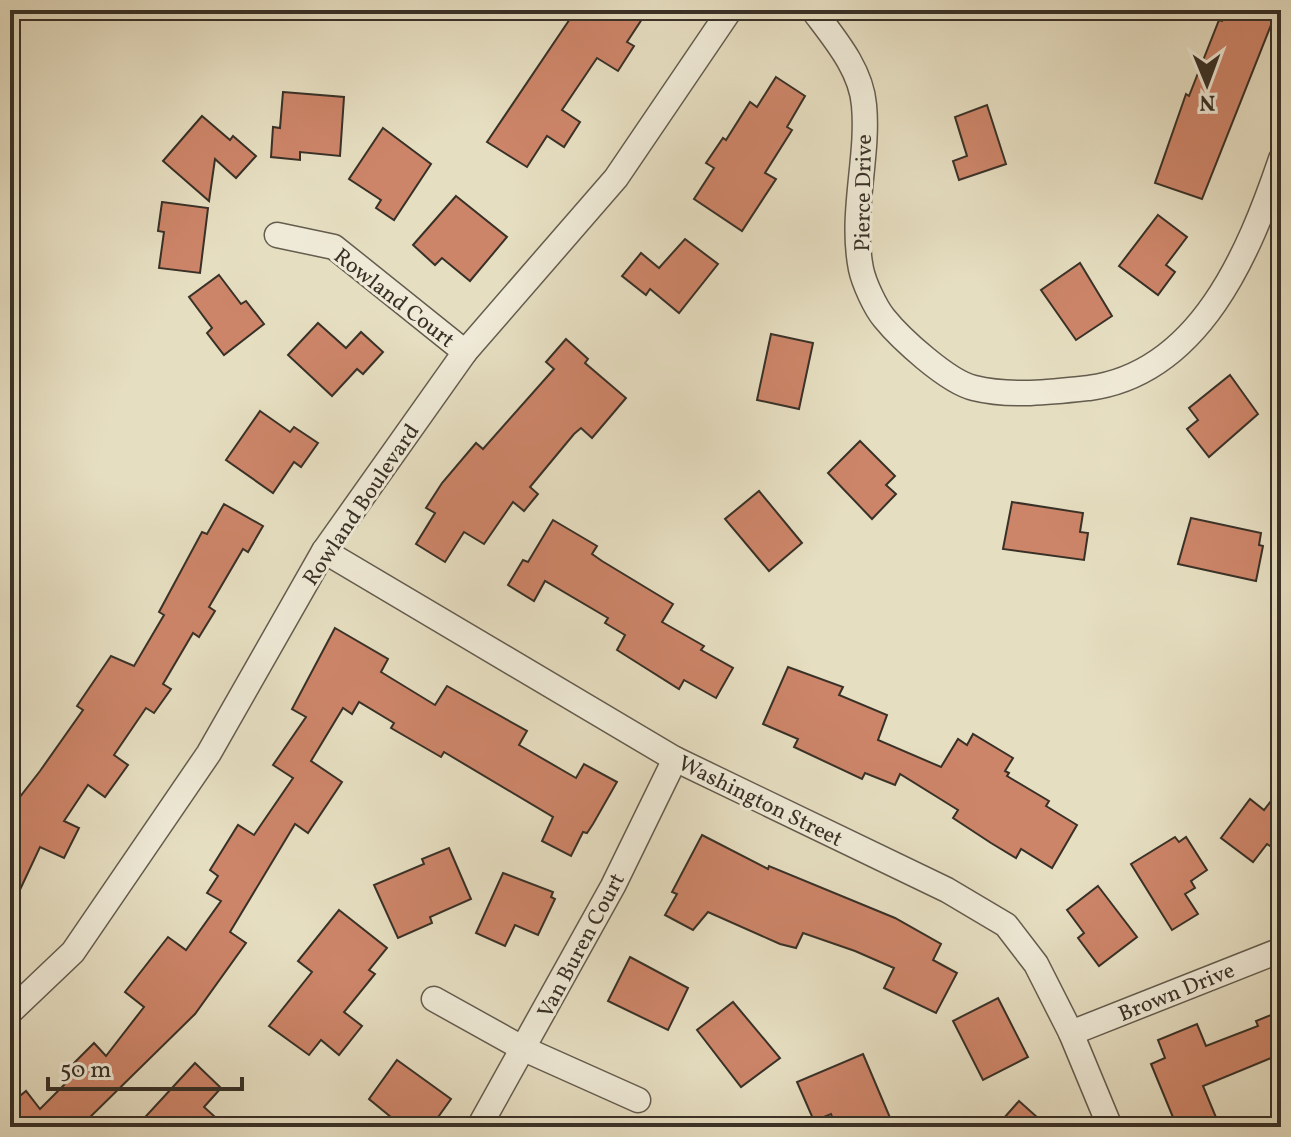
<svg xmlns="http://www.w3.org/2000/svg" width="1291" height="1137" viewBox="0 0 1291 1137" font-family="Vollkorn,serif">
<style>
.building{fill:#cd8569;stroke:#393127;stroke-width:2}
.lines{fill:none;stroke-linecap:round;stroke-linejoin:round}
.minor-casing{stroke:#645c4e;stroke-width:27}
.minor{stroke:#efead7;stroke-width:24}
.labels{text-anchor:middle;stroke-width:6;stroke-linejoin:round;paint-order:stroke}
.street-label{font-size:22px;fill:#393127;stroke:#efead7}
</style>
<rect width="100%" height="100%" fill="#e6dec1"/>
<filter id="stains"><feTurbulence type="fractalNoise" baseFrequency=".0025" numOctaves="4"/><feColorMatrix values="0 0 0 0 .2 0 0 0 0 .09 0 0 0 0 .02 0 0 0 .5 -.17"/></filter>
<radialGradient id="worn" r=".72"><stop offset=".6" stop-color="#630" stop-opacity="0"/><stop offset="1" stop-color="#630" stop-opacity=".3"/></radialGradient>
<g class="building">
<path d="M576,10H648L627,42L634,46L618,71L597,58L562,110L580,122L564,147L547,136L527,167L487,142Z"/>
<path d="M1226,10H1262L1275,15L1202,199L1155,183L1186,94L1189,96L1219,20L1222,21Z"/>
<path d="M776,77L805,96L787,127L792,130L765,173L776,179L742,231L694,199L714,168L706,163L723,138L726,140L750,102L757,107Z"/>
<path d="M283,92L344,97L340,156L300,152V160L271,157L273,127L280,128Z"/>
<path d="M987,105L1006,164L959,180L953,161L967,156L955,117Z"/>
<path d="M202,116L230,140L233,136L256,156L236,178L215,159L209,201L163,161Z"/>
<path d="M383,128L431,164L394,220L376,208L381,200L349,179Z"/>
<path d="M456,196L507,237L470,281L442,258L435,265L413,245Z"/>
<path d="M162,202L208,208L200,273L159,268L164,232L158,231Z"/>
<path d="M1158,215L1187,237L1166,265L1175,272L1158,295L1119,266Z"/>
<path d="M685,239L718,264L679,313L650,289L646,295L622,276L641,253L659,268Z"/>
<path d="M1080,263L1112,316L1076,340L1041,290Z"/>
<path d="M219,275L241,304L246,301L264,324L224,355L207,333L212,328L189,297Z"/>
<path d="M318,323L346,348L361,332L383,352L363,374L357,369L332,396L288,355Z"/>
<path d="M771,334L813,343L799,409L757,400Z"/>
<path d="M566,339L588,359L585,363L626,398L592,438L581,428L574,434L530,487L538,494L524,511L513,502L484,544L464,532L445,562L416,544L435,513L426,508L442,483L476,443L483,449L554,369L546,362Z"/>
<path d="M1230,375L1258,414L1209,457L1187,429L1198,420L1189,408Z"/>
<path d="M260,411L290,432L294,427L318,443L301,467L294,462L273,493L226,460Z"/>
<path d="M860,441L895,476L886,485L896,494L872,519L828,473Z"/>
<path d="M759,491L802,543L769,571L725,519Z"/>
<path d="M1012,502L1083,513L1080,532L1088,533L1084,560L1003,549Z"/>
<path d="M224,504L263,526L248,552L243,549L209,607L215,611L199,637L193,633L163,684L171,689L154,713L146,708L114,755L128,765L105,797L88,785L64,821L79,828L64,858L40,847L10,911V794L19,798L40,771L83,710L77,706L111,656L134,666L164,615L159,612L202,532L207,534Z"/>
<path d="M1191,518L1261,533L1259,545L1263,546L1256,581L1178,564Z"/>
<path d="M553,520L597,546L592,554L602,561L673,604L662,622L704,646L701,650L733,668L716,698L684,680L679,689L617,650L625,635L605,623L608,618L545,581L534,601L508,585L523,560L528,562Z"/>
<path d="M335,628L388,659L381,672L435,705L447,686L527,731L519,745L576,778L584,764L617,782L593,824L587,833L583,832L571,856L542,841L553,817L444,752L441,757L391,728L394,723L359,702L352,714L343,708L311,761L342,782L308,833L295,824L230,932L246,943L195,1014L80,1127H10V1104L26,1091L40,1109L79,1070L73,1064L94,1043L106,1056L144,1007L125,992L168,937L186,950L221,901L207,893L218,876L210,870L238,825L254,835L293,778L273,765L306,717L292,709Z"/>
<path d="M788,667L843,687L839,695L887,715L878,740L941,767L958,739L967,745L973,734L1013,758L1005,771L1009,773L1007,776L1049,801L1046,806L1077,825L1052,868L1021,849L1016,858L991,843L953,818L958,810L900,774L895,785L865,773L862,779L794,747L798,739L763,724Z"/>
<path d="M1281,788V837L1273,848L1267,844L1253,862L1221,838L1250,799L1264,810Z"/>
<path d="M702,835L768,869L769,866L895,918L941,944L933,960L957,973L936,1013L884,988L894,968L855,951L803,933L796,948L780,944L708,912L693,930L665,915L677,894L672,892Z"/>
<path d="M1175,837L1179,842L1186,837L1207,870L1191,881L1195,888L1185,894L1198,914L1172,930L1131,864Z"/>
<path d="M449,848L471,899L430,917L432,923L398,938L374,885L424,864L422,859Z"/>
<path d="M503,873L553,892L551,897L555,899L538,935L515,925L505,946L476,933Z"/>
<path d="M1098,886L1137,937L1099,966L1078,938L1084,933L1067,910Z"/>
<path d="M339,910L387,948L369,970L375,974L344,1012L362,1026L339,1055L321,1040L309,1055L269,1026L312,972L298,961Z"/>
<path d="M630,957L688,988L668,1030L608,1001Z"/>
<path d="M998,998L1028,1057L983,1080L953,1021Z"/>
<path d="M733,1002L780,1058L741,1087L697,1030Z"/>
<path d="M1281,1011V1054L1203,1086L1220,1127H1177L1151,1064L1165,1058L1158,1040L1197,1024L1206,1046L1258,1026L1256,1021Z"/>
<path d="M863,1054L894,1127H836L831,1114L814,1121L797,1082Z"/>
<path d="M397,1060L451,1099L431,1127H403L369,1099Z"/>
<path d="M195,1063L221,1088L204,1107L226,1127H136Z"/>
<path d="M1019,1101L1048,1127H996Z"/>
</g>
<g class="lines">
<defs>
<g id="minor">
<path d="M813,10C834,38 861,69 864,105C869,158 850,213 861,269C864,283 875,307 884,318C901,339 948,382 974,388C1010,397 1053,392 1089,388C1200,373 1249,253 1281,159"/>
<path d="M277,235L334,247L465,352"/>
<path d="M324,551L675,759L947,890L1006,925L1036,964L1071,1033L1110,1127"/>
<path d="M434,999L524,1049L638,1100"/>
<path d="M10,1012L73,952L209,753L324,551L465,352L616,178L730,10"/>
<path d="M1071,1033L1281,950"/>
<path d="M479,1127L613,886L675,759"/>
</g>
</defs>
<use href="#minor" class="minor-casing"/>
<use href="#minor" class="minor"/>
</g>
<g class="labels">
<g class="street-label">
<text transform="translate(862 193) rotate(-89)" y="8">Pierce Drive</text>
<text transform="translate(395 297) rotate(38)" y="8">Rowland Court</text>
<text transform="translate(360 504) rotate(-56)" y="8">Rowland Boulevard</text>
<text transform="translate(761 800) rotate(26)" y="8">Washington Street</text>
<text transform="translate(580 945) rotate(-62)" y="8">Van Buren Court</text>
<text transform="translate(1176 991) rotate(-22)" y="8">Brown Drive</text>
</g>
</g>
<rect width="1291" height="1137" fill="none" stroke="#e6dec1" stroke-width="40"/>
<rect x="12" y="12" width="1267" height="1113" fill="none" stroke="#393127" stroke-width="4"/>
<rect x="20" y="20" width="1251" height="1097" fill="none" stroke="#393127" stroke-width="2"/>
<g transform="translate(1207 84) rotate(179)" stroke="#efead7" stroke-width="6" paint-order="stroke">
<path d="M0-6L14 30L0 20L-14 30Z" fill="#393127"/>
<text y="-12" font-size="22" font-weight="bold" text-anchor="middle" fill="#393127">N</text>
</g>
<path d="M48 1077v12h194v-12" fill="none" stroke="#393127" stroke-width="4"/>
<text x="60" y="1077" font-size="24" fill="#393127" stroke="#efead7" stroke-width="6" paint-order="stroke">50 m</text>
<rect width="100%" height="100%" filter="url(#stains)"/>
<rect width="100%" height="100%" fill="url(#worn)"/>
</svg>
